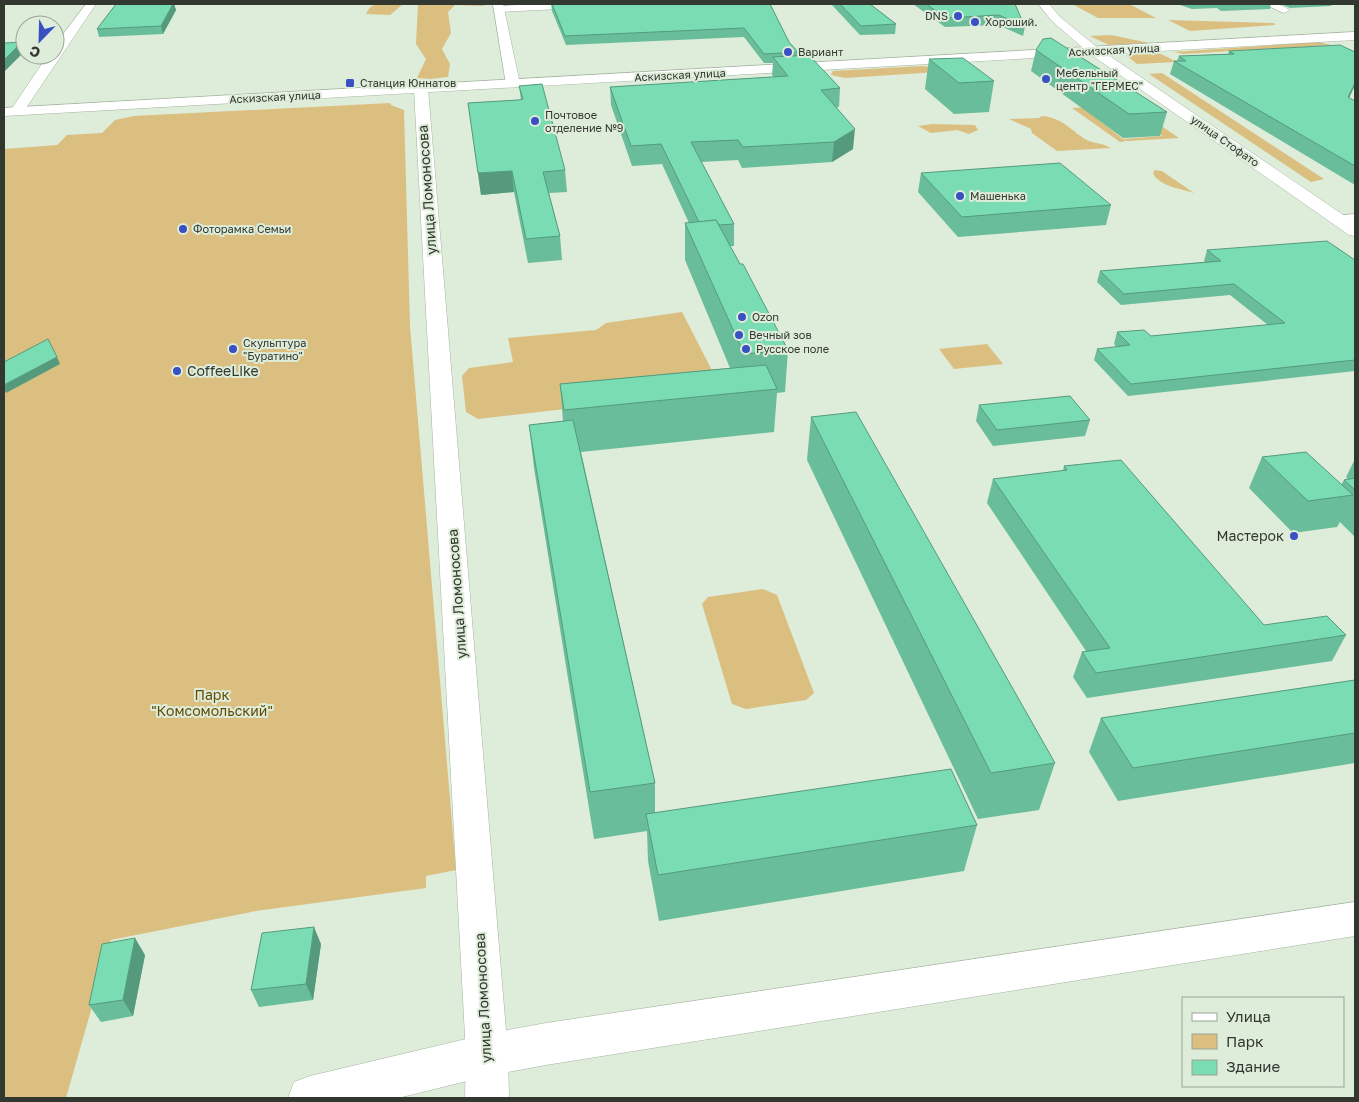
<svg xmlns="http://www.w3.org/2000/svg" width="1359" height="1102" viewBox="0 0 1359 1102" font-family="'Golos Text',sans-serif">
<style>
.green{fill:#dbbf80;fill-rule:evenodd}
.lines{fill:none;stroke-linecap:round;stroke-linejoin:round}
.minor-casing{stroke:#a7b4a3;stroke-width:1}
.tertiary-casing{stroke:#a7b4a3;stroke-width:1}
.primary-casing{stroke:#a7b4a3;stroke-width:1}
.minor{fill:#fff;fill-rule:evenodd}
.tertiary{fill:#fff;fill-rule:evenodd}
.primary{fill:#fff;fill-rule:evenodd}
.wall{fill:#69bd9a}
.shaded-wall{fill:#559a7d}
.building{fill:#7adcb3;stroke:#559a7d}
.poi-dot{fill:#3850c2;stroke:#deecda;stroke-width:2}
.labels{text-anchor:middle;stroke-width:4;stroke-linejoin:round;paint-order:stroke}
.far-poi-label{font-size:11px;fill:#323730;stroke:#deecda;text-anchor:start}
.far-street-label{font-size:11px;fill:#323730;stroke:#deecda}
.street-label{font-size:14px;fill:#323730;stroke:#deecda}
.poi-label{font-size:14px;fill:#323730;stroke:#deecda;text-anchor:start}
.park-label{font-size:14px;fill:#624b05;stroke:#deecda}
</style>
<rect width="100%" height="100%" fill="#deecda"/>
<g class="green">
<path d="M378,4H403L390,15L366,14L370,7Z"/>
<path d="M418,4H483L484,6L455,5L448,12L451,33L442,49L450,64L448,77L430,79L417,78L426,59L416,44Z"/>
<path d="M1072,4H1129L1156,18H1098Z"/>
<path d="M1168,20L1274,23L1275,25L1190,31Z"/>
<path d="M1111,35L1149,43L1109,45L1090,36Z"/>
<path d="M1318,42L1331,45L1183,54L1174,52Z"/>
<path d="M1144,53H1159L1177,62L1137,64L1126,55Z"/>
<path d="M922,66L930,67L938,72L845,78L831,75L833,71Z"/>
<path d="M1162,73L1324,179L1311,182L1149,74Z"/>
<path d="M390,103L391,105L404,110L410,326L456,870L426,876V888L256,911L111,940L66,1098H4V149L57,145L67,135L102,133L115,120L134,116Z"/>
<path d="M1131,105L1179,138L1127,141L1124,139L1126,141L1120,142L1072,108ZM1129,113L1162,136L1123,139L1092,115Z"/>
<path d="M1042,116C1067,118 1075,137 1092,142C1100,144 1104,144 1111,148L1057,151L1032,133L1031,129L1009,119L1039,118Z"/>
<path d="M932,124L975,125L978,130L969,134L957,130L931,133L918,126Z"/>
<path d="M1155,170L1162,171L1194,193C1182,189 1158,186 1153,173Z"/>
<path d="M682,312L717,380L706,393L478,419L466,412L462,376L469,368L513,362L508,338L596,330L606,323Z"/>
<path d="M987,344L1003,364L954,369L939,349Z"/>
<path d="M763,589L777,595L814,693L806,700L746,709L732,704L702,604L708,597Z"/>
</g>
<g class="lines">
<defs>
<g id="minor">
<path d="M86,4H96L22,114H12L10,111L48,55H55V45Z"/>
<path d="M538,4H606L601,7L499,12L493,9L499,6Z"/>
<path d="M1264,4H1278L1290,10L1284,13Z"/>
<path d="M1355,214V224H1334L1331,220L1334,216Z"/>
<path d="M1355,902V936L546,1065L487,1076L398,1098H288L294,1082L310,1076L487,1034L546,1023Z"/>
</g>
<g id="tertiary">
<path d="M493,4H503L520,84L518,87H508L506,84Z"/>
<path d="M1038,4H1049L1060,17L1098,48L1355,223V236L1349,235L1090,54L1052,21Z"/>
<path d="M421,85L428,89L508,1055L509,1098H465L466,1055L414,89Z"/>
</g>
<path id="primary" d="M1355,32V40L4,116V108Z"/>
</defs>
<use href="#minor" class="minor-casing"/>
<use href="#tertiary" class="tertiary-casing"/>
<use href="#primary" class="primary-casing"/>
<use href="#minor" class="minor"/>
<use href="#tertiary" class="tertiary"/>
<use href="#primary" class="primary"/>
</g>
<g class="wall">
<path d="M116,4H174L176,10L163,34L99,37L97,29Z"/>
<path d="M551,4H770L789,42L798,52V56L840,88L839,107H837L853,149L832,162L742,168L738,160L701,162L734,224V246H730L788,350L785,392L777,393L774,432L581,452L655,783V813L977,825L964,871L659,921L648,861L647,831L594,839L534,468L529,425L563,421L560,384L730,368L685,260V223H689L662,164L632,166L611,105L610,87L774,77L772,75L773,63H764L744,37L566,45L552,11Z"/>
<path d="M831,4H870L896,24L895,34L860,35Z"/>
<path d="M913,4H1015L1025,27L1023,36L998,25L945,27Z"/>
<path d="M1177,4H1271L1270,9L1221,11L1217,8L1192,9Z"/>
<path d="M1281,4H1332L1331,6L1290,8Z"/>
<path d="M1036,50L1167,112L1160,136L1123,138L1031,71Z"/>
<path d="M1229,51L1355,52V85L1349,98L1355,101V185L1170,74L1174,61H1177L1179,56L1228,54Z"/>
<path d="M929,59L994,81L989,112L954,114L925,89Z"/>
<path d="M519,86L565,170L567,192L549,193L560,236L562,260L528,263L514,192L481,195L468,103L521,100Z"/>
<path d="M921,173L1111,205L1106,225L958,237L918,192Z"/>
<path d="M1207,250L1355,260V371L1128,396L1094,360L1097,349L1117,347L1114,344L1117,332L1151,336L1268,325L1230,295L1121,305L1097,282L1100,271L1205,262L1204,261Z"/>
<path d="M979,405L1090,420L1085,436L993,446L976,421Z"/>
<path d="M811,417L1055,763L1039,810L978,819L807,460Z"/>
<path d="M1262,457L1341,485L1344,480L1348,479L1346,477L1355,459V537L1340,522L1337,527L1293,533L1249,488Z"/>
<path d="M1064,466L1264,625L1346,635L1332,661L1087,698L1073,677L1082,652L1086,651L987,503L993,479L1063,471Z"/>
<path d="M1355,680V763L1118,801L1089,752L1101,718Z"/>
<path d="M321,944L313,1000L259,1007L251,990Z"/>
<path d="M145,955L133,1016L101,1022L89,1005Z"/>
</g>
<g class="shaded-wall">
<path d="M173,4H174L176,10L163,34L161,26Z"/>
<path d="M22,42L25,51L4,72V60Z"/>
<path d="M1355,83V85L1343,111L1348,97Z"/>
<path d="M855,129L853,149L832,162L834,142Z"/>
<path d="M512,171L514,192L481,195L478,173Z"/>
<path d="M57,357L60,364L6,393L4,388V385Z"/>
<path d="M314,927L321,944L313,1000L306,984Z"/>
<path d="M135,938L145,955L133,1016L123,1000Z"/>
</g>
<g class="building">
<path d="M116,4H173L161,26L97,29Z"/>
<path d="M552,4H770L789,42L798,52L764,54L744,28L565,36Z"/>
<path d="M840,4H870L896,24L861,26Z"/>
<path d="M926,4H1015L1025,27L999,15L946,18Z"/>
<path d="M1051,38L1167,112L1129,114L1036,50L1043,39Z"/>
<path d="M22,42L4,60V43Z"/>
<path d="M1340,45L1355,52V83L1348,97L1355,101V166L1174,61H1186L1179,56L1234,54L1229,51Z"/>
<path d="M809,55L840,88L821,90L855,129L834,142L743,147L738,140L691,142L734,224L719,225L716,220L699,222L661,144L631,146L610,87L788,76L773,57Z"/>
<path d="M963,58L994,81L959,83L929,59Z"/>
<path d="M542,84L565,170L543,172L560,236L526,239L512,171L478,173L468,103L518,100L523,99L519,86Z"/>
<path d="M1060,163L1111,205L962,217L921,173Z"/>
<path d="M716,220L740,264H743L788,350L744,354L685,223Z"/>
<path d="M1327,241L1355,260V360L1131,384L1097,349L1130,345L1117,332L1144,330L1151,336L1285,323L1234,284L1124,294L1100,271L1221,261L1207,250Z"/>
<path d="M48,339L57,357L4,385V362Z"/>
<path d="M766,365L777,389L564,410L560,384Z"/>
<path d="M1070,396L1090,420L997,430L979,405Z"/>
<path d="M856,412L1055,763L991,773L811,417Z"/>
<path d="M573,420L655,783L590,792L529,425Z"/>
<path d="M1306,452L1353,495L1308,501L1262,457Z"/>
<path d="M1121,460L1264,625L1327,616L1346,635L1096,673L1082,652L1110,648L993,479L1067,470L1064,466Z"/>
<path d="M1355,478V490L1344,480Z"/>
<path d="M1355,680V733L1133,768L1101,718Z"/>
<path d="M951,769L977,825L658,875L646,814Z"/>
<path d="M314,927L306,984L251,990L262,933Z"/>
<path d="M135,938L123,1000L89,1005L102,944Z"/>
</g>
<g class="poi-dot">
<circle cx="958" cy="16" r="5"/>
<circle cx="975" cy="22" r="5"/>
<circle cx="788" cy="52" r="5"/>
<circle cx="1046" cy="79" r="5"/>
<rect x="345" y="78" width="10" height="10" rx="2.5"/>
<circle cx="535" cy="121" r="5"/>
<circle cx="960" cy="196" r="5"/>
<circle cx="183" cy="229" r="5"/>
<circle cx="742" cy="317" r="5"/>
<circle cx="739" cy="335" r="5"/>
<circle cx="233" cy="349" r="5"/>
<circle cx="746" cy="349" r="5"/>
<circle cx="177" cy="371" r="5"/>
<circle cx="1294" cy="536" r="5"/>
</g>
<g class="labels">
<g class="far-poi-label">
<text x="948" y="20" text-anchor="end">DNS</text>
<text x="985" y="26">Хороший.</text>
<text x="798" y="56">Вариант</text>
<text x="1056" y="77">Мебельный<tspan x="1056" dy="13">центр "ГЕРМЕС"</tspan></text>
<text x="360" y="87">Станция Юннатов</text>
<text x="545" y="119">Почтовое<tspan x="545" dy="13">отделение №9</tspan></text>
<text x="970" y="200">Машенька</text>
<text x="193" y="233">Фоторамка Семьи</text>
<text x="752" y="321">Ozon</text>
<text x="749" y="339">Вечный зов</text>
<text x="243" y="347">Скульптура<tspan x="243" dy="13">"Буратино"</tspan></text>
<text x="756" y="353">Русское поле</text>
</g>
<g class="far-street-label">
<text transform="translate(1114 50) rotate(-3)" y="4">Аскизская улица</text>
<text transform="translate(680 75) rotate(-3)" y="4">Аскизская улица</text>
<text transform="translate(275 97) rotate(-3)" y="4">Аскизская улица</text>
<text transform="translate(1225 141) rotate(35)" y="4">улица Стофато</text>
</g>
<g class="street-label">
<text transform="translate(427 190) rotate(-94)" y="5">улица Ломоносова</text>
<text transform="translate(457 594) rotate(-94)" y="5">улица Ломоносова</text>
<text transform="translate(483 998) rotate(-93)" y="5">улица Ломоносова</text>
</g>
<g class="poi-label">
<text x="187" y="376">CoffeeLike</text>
<text x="1284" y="541" text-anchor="end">Мастерок</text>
</g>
<g class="park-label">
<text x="212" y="700">Парк<tspan x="212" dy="16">"Комсомольский"</tspan></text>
</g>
</g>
<rect width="1359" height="1102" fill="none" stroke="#323730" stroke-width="10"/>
<rect x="1182" y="997" width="162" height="90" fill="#deecda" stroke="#99a496"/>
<rect x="1192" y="1013" width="25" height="8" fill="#ffffff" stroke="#99a496"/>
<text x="1226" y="1022" font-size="15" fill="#323730">Улица</text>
<rect x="1192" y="1034" width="25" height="15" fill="#dbbf80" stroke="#99a496"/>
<text x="1226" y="1047" font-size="15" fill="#323730">Парк</text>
<rect x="1192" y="1060" width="25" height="15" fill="#7adcb3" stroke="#99a496"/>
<text x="1226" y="1072" font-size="15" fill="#323730">Здание</text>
<g transform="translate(40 40) rotate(203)"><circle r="24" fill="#deecda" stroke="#99a496"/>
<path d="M0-4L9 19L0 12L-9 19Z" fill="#3850c2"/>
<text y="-8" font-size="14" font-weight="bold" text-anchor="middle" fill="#323730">С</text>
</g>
</svg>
